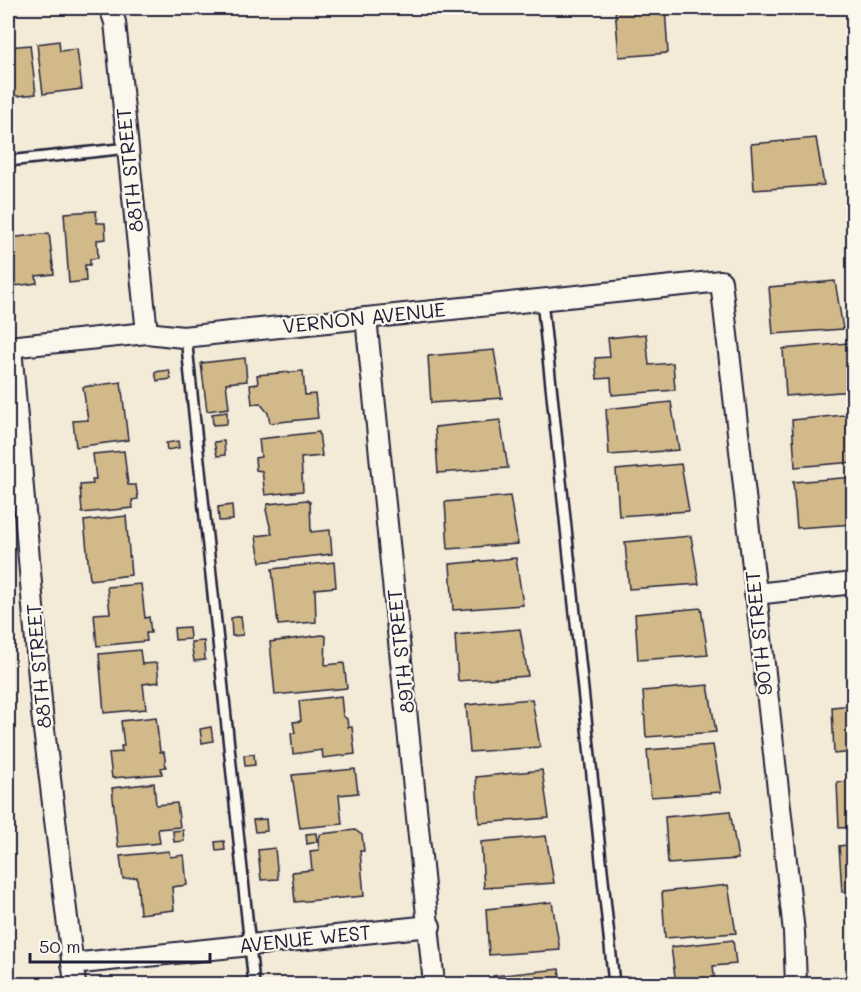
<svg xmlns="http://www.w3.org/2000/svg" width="861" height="992" viewBox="0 0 861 992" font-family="Mali,sans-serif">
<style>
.building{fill:#d2b989;stroke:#22223b;stroke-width:1.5}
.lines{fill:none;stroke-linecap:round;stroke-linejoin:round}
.service-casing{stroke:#22223b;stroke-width:14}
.minor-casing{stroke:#22223b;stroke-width:24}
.service{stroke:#fbf7ec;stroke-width:9}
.minor{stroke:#fbf7ec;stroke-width:20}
.labels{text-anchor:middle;stroke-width:4.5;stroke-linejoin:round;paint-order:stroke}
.street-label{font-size:20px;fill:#22223b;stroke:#fbf7ec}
</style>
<rect width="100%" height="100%" fill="#f3ebd8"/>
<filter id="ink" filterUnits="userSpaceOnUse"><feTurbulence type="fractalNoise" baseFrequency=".0167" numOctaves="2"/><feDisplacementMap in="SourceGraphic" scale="12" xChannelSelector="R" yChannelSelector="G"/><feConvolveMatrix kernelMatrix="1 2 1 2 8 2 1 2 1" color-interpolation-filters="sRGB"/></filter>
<g filter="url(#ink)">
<g class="building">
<path d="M615,8H665L668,53L619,57Z"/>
<path d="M59,41L60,51L77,49L82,89L43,94L37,44Z"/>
<path d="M30,45L36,94L8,97V47Z"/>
<path d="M816,138L824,185L754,190L751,144Z"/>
<path d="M96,211L97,223H105L106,239L97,240L98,258L90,259V265H85L86,281L69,283L64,213Z"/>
<path d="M49,233L54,274L36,276L37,283L15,286L10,238Z"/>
<path d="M835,281L843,329L773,334L769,287Z"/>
<path d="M646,334L649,365L673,363L675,390L612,395L611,378L597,379L595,358L610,357L608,338Z"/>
<path d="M848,343L854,391L786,396L783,349Z"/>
<path d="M494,350L502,398L431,403L428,356Z"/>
<path d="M245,358L247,381L226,383L229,408L207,411L201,363Z"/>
<path d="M169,370L171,379L157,381L155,372Z"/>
<path d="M303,371L305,395L315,394L318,418L270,423L268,413L260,403L252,404L250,385L258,384L257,375Z"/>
<path d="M121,382L128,440L76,447L73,421L88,420L83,387Z"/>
<path d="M671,402L679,450L609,455L606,409Z"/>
<path d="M227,412V424L213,425L212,414Z"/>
<path d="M854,414V462L795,467L792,420Z"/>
<path d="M500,420L508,468L438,473L435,427Z"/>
<path d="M319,432L322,456L301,458L303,491L265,495L262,471L256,470L255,458L261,457L259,439Z"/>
<path d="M178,441L179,448L167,450L166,443Z"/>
<path d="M224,441L225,455L217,456L214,442Z"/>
<path d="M124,451L128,485H136L138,499L132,500L133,508L82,513L80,485L93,484L92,479H96L93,454Z"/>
<path d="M681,464L689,511L619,516L616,470Z"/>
<path d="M854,477V524L797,528L793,482Z"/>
<path d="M510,496L518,544L448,549L445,502Z"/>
<path d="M307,500L310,502L311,532L330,530L332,554L260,562L256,536L272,534L266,510L268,504Z"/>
<path d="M232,505L233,520L219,521L218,507Z"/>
<path d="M126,516L131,575L90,580L84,521Z"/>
<path d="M691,536L699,584L629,589L625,542Z"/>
<path d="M516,558L523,605L453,610L450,564Z"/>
<path d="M334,562L336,587L315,589L316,622L278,625L272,569Z"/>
<path d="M141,584L145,618L149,617L151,633H146L147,641L97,646L94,614L110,613L107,587Z"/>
<path d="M701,608L708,655L638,660L635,614Z"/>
<path d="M241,616L243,635L232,636L231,618Z"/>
<path d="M189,627L190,639L175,640L174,628Z"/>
<path d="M520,629L528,676L458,681L455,635Z"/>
<path d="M322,635L326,636L325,665L344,663L347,688L275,695L270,642Z"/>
<path d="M204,641L205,660L194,661L191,642Z"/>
<path d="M140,650L142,664L157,663L159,682L143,684L146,709L104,713L99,654Z"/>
<path d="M708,685L716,732L646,737L643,691Z"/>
<path d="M341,696L343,716L347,719L348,727H352L355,754L323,758L322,750L293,754L291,733H295L293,722L301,721L299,701Z"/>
<path d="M532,699L540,747L470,752L466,705Z"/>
<path d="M854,705V752L834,754L832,707Z"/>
<path d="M156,717L160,752H164L166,767L161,768L162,774L112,778L109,753L122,752L121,746H124L121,721Z"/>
<path d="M211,727L213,741L202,743L200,729Z"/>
<path d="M713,745L721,792L651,797L647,750Z"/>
<path d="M254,754L255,765L245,766L244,755Z"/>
<path d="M355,769L358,793L339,795L342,824L300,828L292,775Z"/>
<path d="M542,770L549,818L479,823L476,777Z"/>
<path d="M854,781V827L839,828L837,782Z"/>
<path d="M154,783L156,805L177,803L180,827L158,829L160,843L118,847L112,788Z"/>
<path d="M730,811L738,859L668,864L665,817Z"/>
<path d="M266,819L267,831L255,832L253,820Z"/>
<path d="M183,830L184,841L174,842L173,831Z"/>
<path d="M355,830L362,835L364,851H360L364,896L295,902L292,872L312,870L310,851L319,850L318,839L321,834Z"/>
<path d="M316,833L317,842L307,844L306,834Z"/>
<path d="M546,836L554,883L484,888L481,842Z"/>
<path d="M224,841L225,850L216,851L215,842Z"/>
<path d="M854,844V891L842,892L839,846Z"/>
<path d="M275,848L278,879L261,880L258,850Z"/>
<path d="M169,851L170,857L184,855L187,885L172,887L174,910L140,914L137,877L123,879L120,856Z"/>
<path d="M728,885L736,933L665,938L662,892Z"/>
<path d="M552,902L560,950L489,955L486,909Z"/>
<path d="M854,918V965H853L850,919Z"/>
<path d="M733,940L736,964L713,966L715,984H676L671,947Z"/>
<path d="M8,962H12L15,984H8Z"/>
<path d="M559,969L561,984H494L493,976Z"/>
</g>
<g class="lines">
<defs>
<g id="service">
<path d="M8,161L128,148"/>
<path d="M542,300L614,984"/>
<path d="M186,337L254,984"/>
</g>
<g id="minor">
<path d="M110,8L115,22L147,333"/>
<path d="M366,318L434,984"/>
<path d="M8,347L147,333L183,337L721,281L794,932L796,984"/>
<path d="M11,347L42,713L75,984"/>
<path d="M755,594L854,583"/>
<path d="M72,964L430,926"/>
</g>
</defs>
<use href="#service" class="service-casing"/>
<use href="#minor" class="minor-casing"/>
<use href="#service" class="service"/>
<use href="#minor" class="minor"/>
</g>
</g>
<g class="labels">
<g class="street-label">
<text transform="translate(130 170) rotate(-96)" y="7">88TH STREET</text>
<text transform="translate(364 318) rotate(-6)" y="7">VERNON AVENUE</text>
<text transform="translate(759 633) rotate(-96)" y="7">90TH STREET</text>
<text transform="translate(401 651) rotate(-96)" y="7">89TH STREET</text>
<text transform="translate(39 666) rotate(-95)" y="7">88TH STREET</text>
<text transform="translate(305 939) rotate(-6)" y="7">AVENUE WEST</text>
</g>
</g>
<rect width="861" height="992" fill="none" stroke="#fbf7ec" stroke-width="30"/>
<rect x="15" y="15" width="831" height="962" fill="none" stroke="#22223b" stroke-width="2" filter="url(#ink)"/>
<path d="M30 953v9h180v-9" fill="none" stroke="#22223b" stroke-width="3"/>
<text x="39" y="953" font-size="18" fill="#22223b" stroke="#fbf7ec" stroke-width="4.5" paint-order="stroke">50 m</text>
</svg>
